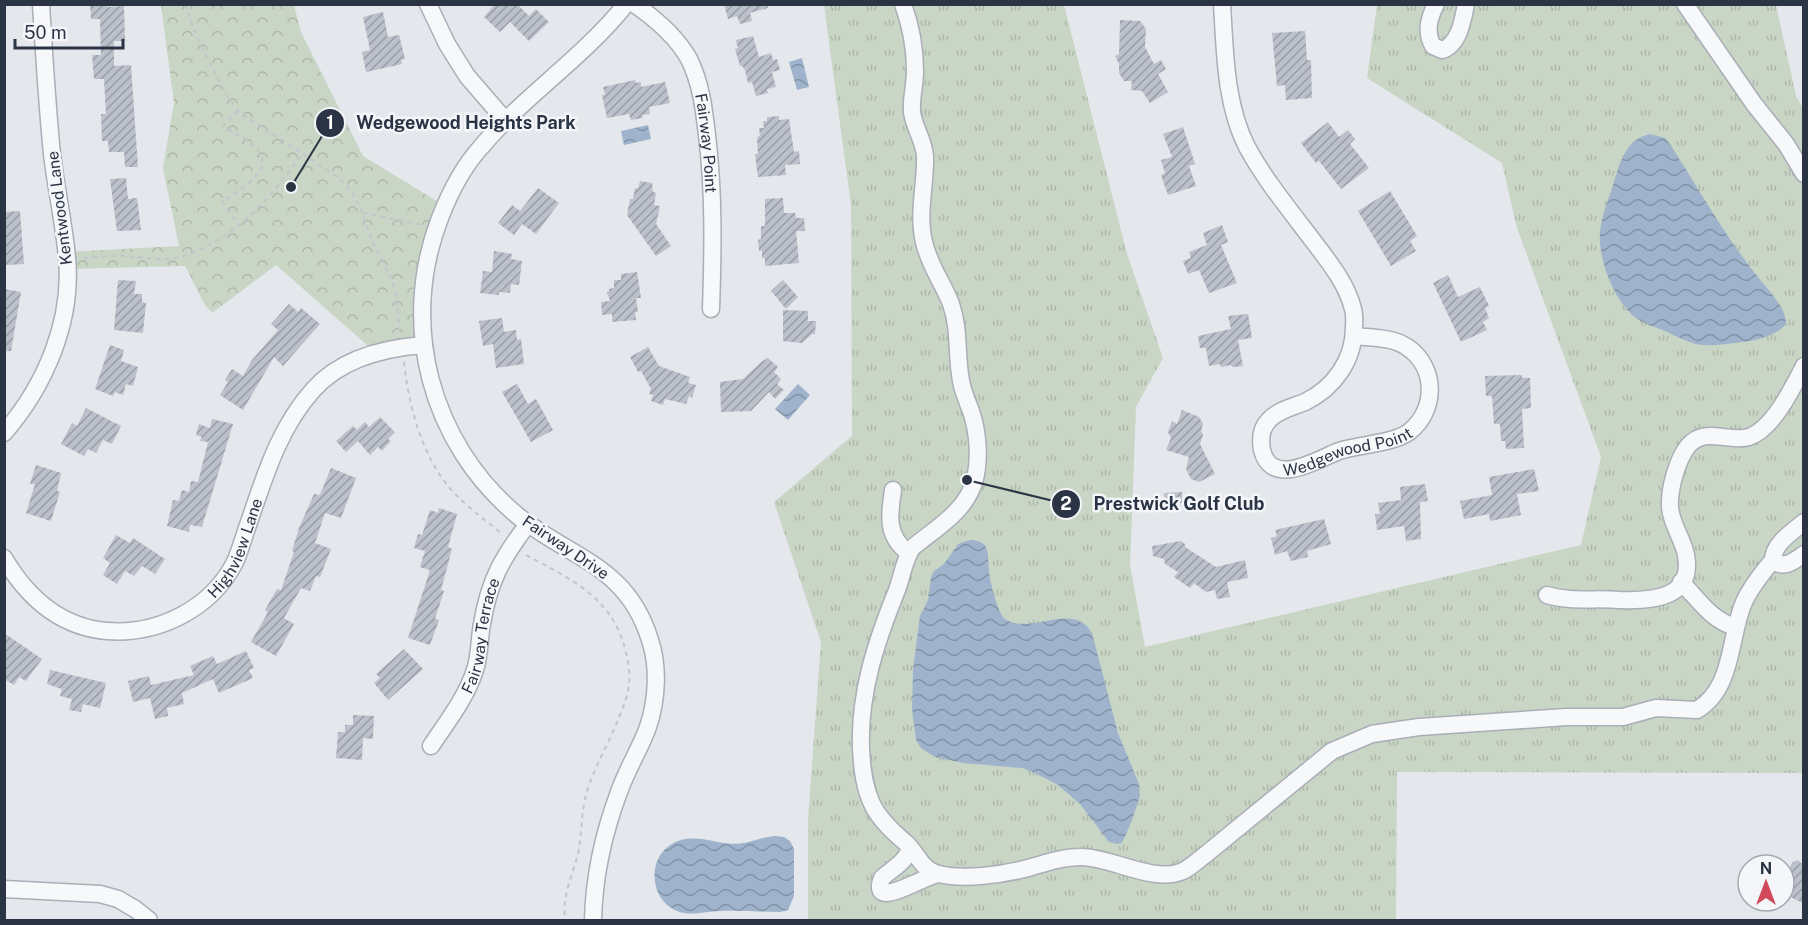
<svg xmlns="http://www.w3.org/2000/svg" width="1808" height="925" viewBox="0 0 1808 925" font-family="'Public Sans',sans-serif">
<style>
.grass{fill:url(#grass-tufts)}
.park{fill:url(#park-crowns)}
.water{fill:url(#water-waves)}
.building{fill:url(#building-hatch)}
.lines{fill:none;stroke-linecap:round;stroke-linejoin:round}
.minor-casing{stroke:#a9aeb7;stroke-width:19}
.path{stroke:#c2c5cb;stroke-width:2;stroke-dasharray:4.5 4.5;stroke-linecap:butt}
.minor{stroke:#f7f8fa;stroke-width:16}
.labels{text-anchor:middle;stroke-width:5;stroke-linejoin:round;paint-order:stroke}
.street-label{font-size:16px;fill:#2b3445;stroke:#f4f6f9}
.leader{fill:none;stroke:#2b3445;stroke-width:2}
.callout-dot{fill:#2b3445;stroke:#f4f6f9;stroke-width:2}
.mark-label{font-size:18px;text-anchor:middle;font-weight:bold;fill:#fff}
.callout-label{font-size:18px;text-anchor:middle;font-weight:bold;fill:#2b3445;stroke:#f4f6f9;stroke-width:5;stroke-linejoin:round;paint-order:stroke}
</style>
<defs>
<pattern id="grass-tufts" width="24" height="20" patternUnits="userSpaceOnUse" patternTransform="scale(1.5)"><rect width="24" height="20" fill="#c9d6c5"/><path d="M3 7l-1-3M5 7V3M7 7l1-3M15 17l-1-3M17 17v-4M19 17l1-3" fill="none" stroke="#adb8ab"/></pattern>
<pattern id="park-crowns" width="20" height="18" patternUnits="userSpaceOnUse" patternTransform="scale(1.5)"><rect width="20" height="18" fill="#c9d6c5"/><path d="M2 6a3 3 0 1 1 6 0M12 15a3 3 0 1 1 6 0" fill="none" stroke="#adb8ab"/></pattern>
<pattern id="water-waves" width="16" height="10" patternUnits="userSpaceOnUse" patternTransform="scale(1.5)"><rect width="16" height="10" fill="#9fb4cc"/><path d="M0 5q4-4 8 0t8 0" fill="none" stroke="#8293a7"/></pattern>
<pattern id="building-hatch" width="6" height="6" patternUnits="userSpaceOnUse" patternTransform="scale(1.5)"><rect width="6" height="6" fill="#bbc0ca"/><path d="M-1 1l2-2M0 6l6-6M5 7l2-2" fill="none" stroke="#989da6"/></pattern>
</defs>
<rect width="100%" height="100%" fill="#e4e7ec"/>
<path class="grass" d="M824,5H1064L1127,254L1163,358L1136,407L1130,565L1145,647L1581,545L1601,457L1517,228L1502,163L1367,78L1377,5H1776L1796,96L1804,110L1803,773L1397,772L1396,920H808V819L821,642L774,502L852,436L851,205Z"/>
<path class="park" d="M161,5H294L301,32L363,156L445,206L436,229L424,345L375,352L276,265L212,313L205,305L185,266L67,269L66,252L179,246L163,168L174,103Z"/>
<g class="water">
<path d="M802,58L809,87L797,90L789,62Z"/>
<path d="M648,125L651,139L624,145L621,131Z"/>
<path d="M1650,134L1665,138L1670,144C1700,191 1726,238 1761,281C1771,293 1786,308 1786,324C1774,338 1752,341 1735,343C1725,344 1714,346 1703,345C1691,344 1680,338 1669,333C1657,327 1642,324 1632,315C1612,295 1598,259 1600,231C1602,214 1609,198 1614,182C1620,162 1626,139 1650,134Z"/>
<path d="M798,384L810,395L788,420L775,409Z"/>
<path d="M970,540C976,540 982,541 986,547C989,554 988,563 989,570C989,579 998,614 1005,619C1030,636 1074,600 1092,633L1118,733L1139,784L1140,796L1131,823L1122,843L1117,844L1109,842L1080,804L1058,785L1037,774L1022,768L963,763L935,757L921,748L916,740L912,709L913,669L920,616L928,600L931,577L934,571L944,564L958,544Z"/>
<path d="M775,836L784,837L790,841L794,849V896L788,910L780,912C760,912 740,910 720,911C708,911 696,915 684,913C663,909 652,889 655,869C657,855 667,844 681,840C702,834 723,847 744,843C755,841 763,837 775,836Z"/>
</g>
<g class="building">
<path d="M90,4H107V7L124,6L125,41H114V66L131,65L138,167H125L124,152H109L108,141H102L101,114H106L104,79H94L92,55H101L100,19H91Z"/>
<path d="M495,4H517L529,16L536,9L549,22L529,41L510,22L500,32L484,17Z"/>
<path d="M724,4H767L768,8L750,13L752,21L740,24L737,16L728,19Z"/>
<path d="M383,12L388,37L399,35L405,59L401,60L402,64L366,72L362,52L370,50L363,17Z"/>
<path d="M1120,20L1140,21L1146,29L1145,47L1154,64L1161,60L1166,69L1158,74L1168,92L1150,103L1142,91L1131,90L1132,81H1124L1119,73V64L1115,56L1119,54Z"/>
<path d="M1305,31L1307,60H1311L1312,98L1286,100L1285,85L1277,86L1272,33Z"/>
<path d="M753,36L759,57L771,53L773,60L777,59L780,70L772,72L776,87L767,89L768,93L756,96L752,82L748,83L745,70L742,66H740L735,49L738,48L736,40Z"/>
<path d="M635,80L636,83L641,82V87L665,82L670,103L649,107L650,114L642,115L643,118L631,120L629,114L607,118L602,95H605L603,87Z"/>
<path d="M779,116V120L789,119L794,152L799,151L800,164L785,165L786,175L758,177L755,154H758L757,137L760,136L759,128H764L763,121H767V117Z"/>
<path d="M1328,122L1339,137L1348,130L1355,139L1350,144L1369,168L1341,189L1319,161L1316,163L1301,143Z"/>
<path d="M1183,127L1195,164L1189,166L1196,186L1168,195L1161,175L1165,173L1161,160L1172,157L1163,134Z"/>
<path d="M126,178L128,199L137,198L141,230L117,231L110,179Z"/>
<path d="M640,181L652,183L653,192L656,193L654,205L660,206L656,224L671,246L656,256L627,215L630,199H633L635,188L638,189Z"/>
<path d="M538,188L559,203L536,234L522,224L514,235L498,223L512,205L520,211Z"/>
<path d="M1390,191L1417,236L1410,241L1416,251L1391,266L1358,211Z"/>
<path d="M783,198L784,213H795L796,218H804L805,231H796L799,263L765,266V258H762V251H759L758,240L761,239V226H765V199Z"/>
<path d="M20,211L24,264L6,265L4,212Z"/>
<path d="M1222,225L1228,242L1221,245L1237,283L1209,293L1199,270L1188,274L1183,261L1191,258L1189,252L1207,245L1203,233Z"/>
<path d="M494,251L512,254L511,259L522,261L519,285L511,284L510,293L499,292V295L480,293L483,271L492,272Z"/>
<path d="M637,272L641,298H636L638,312H635L636,320L612,322V314L602,315L601,302L610,301L607,292H609V289L614,288V280H621V274Z"/>
<path d="M1448,275L1458,297L1480,287L1489,306L1485,308L1489,318L1483,322L1487,330L1461,342L1433,283Z"/>
<path d="M118,280L136,281L134,294H142V302L146,303L143,333L114,330Z"/>
<path d="M783,280L798,297L786,309L771,291Z"/>
<path d="M4,289L21,292L11,351H4Z"/>
<path d="M289,304L298,312L301,308L320,324L283,366L274,357L243,410L220,395L228,382L225,380L232,369L243,376L252,360L278,330L271,324Z"/>
<path d="M783,310L808,311V321H816L815,334H812L802,343L783,341Z"/>
<path d="M1248,314L1252,338L1238,340L1243,366L1232,367L1231,365L1221,367L1220,364L1209,366L1206,348H1200L1198,336L1231,329L1228,316Z"/>
<path d="M502,318L504,332L516,330L517,340L521,339L524,364L496,368L493,344L483,346L479,321Z"/>
<path d="M110,345L124,350L121,361L138,367L133,386L126,384L123,395L115,392L113,396L95,389Z"/>
<path d="M648,347L659,366L690,377L688,383L696,385L692,398L689,396L686,404L665,399L663,405L651,401L653,395L649,394L651,389L641,371L638,372L630,357Z"/>
<path d="M768,358L778,367L774,372L781,379L777,384L784,390L775,399L769,392L751,411L721,412L720,382L743,379L761,362Z"/>
<path d="M1522,375V378H1530L1531,408L1522,409L1524,448L1506,449L1505,441H1501L1500,424H1494L1492,396H1486L1485,376Z"/>
<path d="M517,384L528,404L536,399L553,430L531,442L502,392Z"/>
<path d="M86,408L121,426L112,444L103,440L96,453L88,449L84,456L61,444L72,423L77,426Z"/>
<path d="M1182,410L1199,417L1203,424L1201,431L1203,435L1200,444L1215,474L1199,482L1191,479L1186,469L1189,457L1166,450L1171,438L1168,432L1172,421L1177,424Z"/>
<path d="M380,417L395,432L388,439L391,441L382,451L378,447L370,455L358,441L346,452L336,441L353,426L357,430L365,422L369,427Z"/>
<path d="M212,419L233,424L202,527L190,525L189,532L167,526L173,500L179,501L182,490L189,492L191,481L198,482L208,442L200,441L202,437L196,435L199,424L210,428Z"/>
<path d="M36,465L61,473L57,491L60,492L51,521L26,513L35,484H30Z"/>
<path d="M331,468L356,478L341,518L325,513L315,543L331,549L320,577L316,576L310,591L301,588L284,618L294,624L276,656L251,642L268,612L265,610L277,589L281,590L294,552L292,551L299,528L314,494L320,495Z"/>
<path d="M1534,469L1539,491L1517,494L1521,515L1490,521L1489,514L1464,519L1460,501L1492,495L1489,477Z"/>
<path d="M1425,484L1428,501L1420,502L1421,539L1406,541L1404,526L1377,530L1375,514H1380L1378,503L1401,500L1400,487Z"/>
<path d="M1182,492V503L1165,504L1164,493Z"/>
<path d="M439,508L457,514L448,547L452,549L441,590L444,591L435,619L439,620L430,645L408,638L430,570L420,567L425,551L414,548L418,534L422,535L430,510L438,513Z"/>
<path d="M1324,519L1331,544L1307,551L1308,557L1291,561L1287,551L1275,555L1271,538L1277,536L1275,530Z"/>
<path d="M116,535L130,543L133,538L165,559L155,574L142,566L134,576L125,571L117,584L103,575L110,563L103,558Z"/>
<path d="M1181,541L1185,544V547L1216,567L1245,560L1248,578L1227,582L1230,597L1217,599L1215,590L1206,592L1194,583L1190,588L1174,577L1178,572L1165,564L1164,559L1153,556L1152,546Z"/>
<path d="M4,633L42,659L26,681L19,677L14,685L4,679Z"/>
<path d="M404,649L423,669L388,700L374,683L380,678L376,674Z"/>
<path d="M246,651L254,668L249,670L253,678L219,693L213,679L182,693L184,704L167,708L168,716L155,719L150,698L133,702L128,681L149,676L151,685L194,675L190,666L213,656L217,664Z"/>
<path d="M50,670L106,683L100,708L83,704L81,712L69,710L72,699L60,696L62,689L47,684Z"/>
<path d="M353,715L374,716L373,739L363,738L362,760L336,758L338,732H345V725H353Z"/>
<path d="M1798,860L1803,865V903L1784,894V866L1789,869L1793,862Z"/>
</g>
<g class="lines">
<defs>
<g id="minor">
<path d="M428,4L447,44L467,76L505,120"/>
<path id="s1" d="M634,4C656,19 676,36 689,59C701,83 704,109 707,135C714,193 713,250 711,309"/>
<path d="M903,4C911,26 915,49 915,71C915,85 911,98 912,112C914,128 924,140 925,156C926,184 917,213 924,242C929,265 943,283 951,304C960,330 956,355 961,381C963,392 967,401 971,411C978,432 980,458 975,479C967,511 936,528 912,548C904,560 902,577 897,590C876,642 859,693 861,748C862,768 864,788 873,806C881,821 893,832 906,843C917,853 922,870 938,874C965,880 1001,875 1028,868C1045,863 1063,857 1081,857C1112,857 1153,884 1183,871C1191,867 1198,860 1205,855L1332,751L1372,734L1419,727L1566,717H1623L1656,708L1697,710C1734,688 1729,636 1744,602C1751,587 1762,573 1773,560"/>
<path id="s2" d="M1222,4C1225,51 1225,104 1247,147C1266,182 1293,214 1317,246C1332,266 1347,285 1353,309C1355,315 1354,321 1354,327C1354,360 1334,388 1305,402C1293,407 1278,410 1269,420C1261,428 1260,439 1262,450C1272,489 1318,459 1339,451C1360,444 1392,444 1409,432C1437,410 1437,367 1407,347C1392,337 1372,338 1354,336"/>
<path d="M1436,4C1429,18 1425,32 1433,46L1442,50C1459,45 1463,20 1466,4"/>
<path d="M1685,4L1754,104L1786,144L1804,174"/>
<path d="M4,433C45,386 73,321 67,258C64,223 56,189 52,154C47,104 44,54 41,4"/>
<path d="M893,490C889,515 886,537 909,553"/>
<path d="M1804,522C1792,532 1773,544 1773,560C1783,570 1794,561 1804,554"/>
<path id="s3" d="M4,558C27,597 60,627 107,631C158,635 211,609 235,562C240,551 243,539 247,528C264,479 278,429 313,390C341,358 384,348 424,345"/>
<path d="M1681,582C1699,600 1711,620 1735,627"/>
<path d="M1547,595C1570,602 1595,598 1620,600C1651,601 1694,599 1686,555C1683,539 1671,524 1670,507C1669,489 1677,460 1688,446C1705,426 1728,443 1749,437C1773,429 1793,387 1804,366"/>
<path id="s4" d="M431,746C447,722 466,698 475,670C480,655 479,639 482,624C489,581 502,558 528,524"/>
<path d="M910,848C906,862 893,868 882,878C870,908 911,884 920,881C926,878 932,876 938,874"/>
<path d="M4,889L100,894L118,899L135,909L149,920"/>
<path d="M593,920C594,877 604,832 619,792C627,769 640,749 648,727C657,700 659,667 650,640C627,565 571,559 518,516C430,443 399,324 440,218C450,192 463,167 481,147C525,95 583,58 626,4"/>
</g>
</defs>
<use href="#minor" class="minor-casing"/>
<g class="path">
<path d="M185,4L193,28L225,93L238,111L337,177C360,195 362,215 372,240C379,258 391,273 395,291C398,305 398,319 400,333"/>
<path d="M238,111L223,126C233,133 250,140 258,150C275,173 237,191 222,201L239,225"/>
<path d="M363,213L422,225"/>
<path d="M84,258C97,257 111,255 125,256C141,257 159,261 175,258C186,257 195,251 205,247C251,223 273,193 303,153"/>
<path d="M404,362C408,400 418,440 438,472C453,497 479,515 501,533"/>
<path d="M526,555C571,579 614,598 626,653C632,677 630,691 620,715C610,741 594,767 586,795C581,814 582,834 578,854C572,876 562,897 565,920"/>
</g>
<use href="#minor" class="minor"/>
</g>
<g class="labels">
<g class="street-label">
<text dy="6" stroke="none"><textPath href="#s1" startOffset="165">Fairway Point</textPath></text>
<text transform="translate(59 208) rotate(-97)" y="6">Kentwood Lane</text>
<text dy="6" stroke="none"><textPath href="#s2" startOffset="624">Wedgewood Point</textPath></text>
<text dy="6" stroke="none"><textPath href="#s3" startOffset="298">Highview Lane</textPath></text>
<text transform="translate(566 547) rotate(34)" y="6">Fairway Drive</text>
<text dy="6" stroke="none"><textPath href="#s4" startOffset="123">Fairway Terrace</textPath></text>
</g>
</g>
<path class="leader" d="M291 187L330 123M967 480L1066 504"/>
<g class="callout-dot">
<circle cx="291" cy="187" r="6"/>
<circle cx="967" cy="480" r="6"/>
<circle cx="330" cy="123" r="15"/>
<circle cx="1066" cy="504" r="15"/>
</g>
<g class="mark-label">
<text x="330" y="129">1</text>
<text x="1066" y="510">2</text>
</g>
<g class="callout-label">
<text x="466" y="129">Wedgewood Heights Park</text>
<text x="1179" y="510">Prestwick Golf Club</text>
</g>
<rect width="1808" height="925" fill="none" stroke="#2b3445" stroke-width="12"/>
<g transform="translate(1766 883)"><circle r="28" fill="#f4f6f9" stroke="#a4a8b1" stroke-width="1.5"/>
<path d="M0-4.5L10 22L0 15L-10 22Z" fill="#d1495b"/>
<text y="-9" font-size="16" font-weight="bold" text-anchor="middle" fill="#2b3445">N</text>
</g>
<path d="M15 39v9h108v-9" fill="none" stroke="#2b3445" stroke-width="3"/>
<text x="24" y="39" font-size="18" fill="#2b3445" stroke="#f4f6f9" stroke-width="4.5" paint-order="stroke">50 m</text>
</svg>
